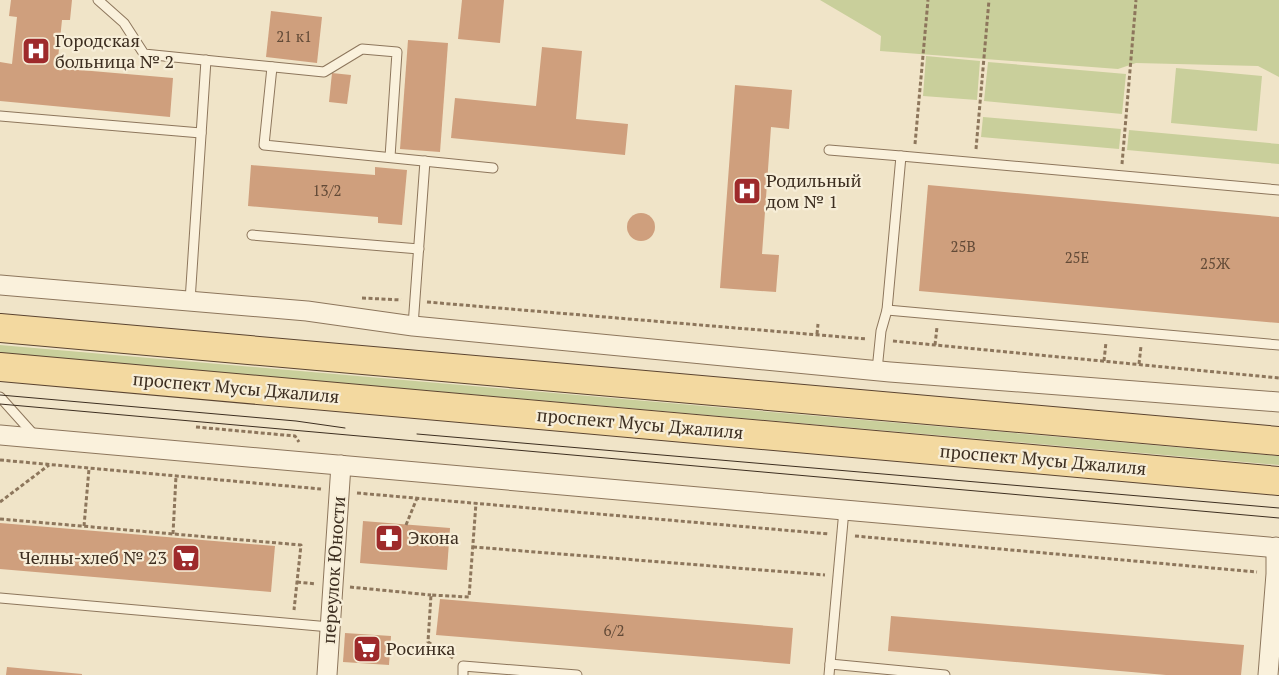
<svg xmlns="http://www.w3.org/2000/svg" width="1279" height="675" viewBox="0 0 1279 675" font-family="'PT Serif',serif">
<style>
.green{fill:#c9cf9b}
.building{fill:#cf9f7d}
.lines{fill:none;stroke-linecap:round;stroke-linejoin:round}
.lane-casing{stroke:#8d765c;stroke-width:11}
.street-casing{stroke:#8d765c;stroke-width:21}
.primary-casing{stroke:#5b4430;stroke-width:30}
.path{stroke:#8d765c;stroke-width:3;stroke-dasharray:4 2.5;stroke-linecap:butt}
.lane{stroke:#faf1dc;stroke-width:9}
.street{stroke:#faf1dc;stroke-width:19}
.primary{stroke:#f3d9a0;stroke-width:28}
.tram{stroke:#3d2e20;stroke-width:1}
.labels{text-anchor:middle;stroke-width:4.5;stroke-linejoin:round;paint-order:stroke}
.number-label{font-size:15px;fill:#624a37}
.poi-label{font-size:18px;fill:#3d2e20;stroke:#f7eed8;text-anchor:start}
.street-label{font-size:18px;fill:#3d2e20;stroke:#f7eed8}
</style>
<rect width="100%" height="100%" fill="#f0e4c8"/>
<g class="green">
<path d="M820,0H1279V77L1258,66L1136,63L1118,69L880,51L881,36Z"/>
<path d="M926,56L980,61L977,100L923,96Z"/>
<path d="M988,62L1126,74L1122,114L984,101Z"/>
<path d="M1176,68L1262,76L1257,131L1171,123Z"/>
<path d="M983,117L1121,129L1119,149L981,137Z"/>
<path d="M1129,130L1279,144V164L1127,150Z"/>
<path d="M0,345L1279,456V465L0,353Z"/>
</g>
<g class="building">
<path d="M11,0H72L70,20H62L57,68L173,78L170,117L0,101V62L12,64L17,17L9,16Z"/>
<path d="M462,0H504L500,43L458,39Z"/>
<path d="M271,11L322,17L317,63L266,57Z"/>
<path d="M408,40L448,43L440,152L400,149Z"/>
<path d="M542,47L582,51L576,119L628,124L625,155L451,138L455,98L536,106Z"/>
<path d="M332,73L351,75L347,104L329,102Z"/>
<path d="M735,85L792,90L789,129L771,127L762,254L779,255L776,292L720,288Z"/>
<path d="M251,165L375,175V167L407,170L402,225L378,223V217L248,206Z"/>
<path d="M928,185L1279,217V323L919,291Z"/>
<circle cx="641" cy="227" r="14"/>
<path d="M363,521L450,528L447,570L360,563Z"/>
<path d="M0,523L275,546L271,592L0,569Z"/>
<path d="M440,599L793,628L790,664L436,635Z"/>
<path d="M891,616L1244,645L1241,675H1166L888,651Z"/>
<path d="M345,633L391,636L389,665L343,662Z"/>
<path d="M7,667L82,674V675H6Z"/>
</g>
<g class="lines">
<defs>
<g id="lane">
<path d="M98,0L124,23L144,54L324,72L362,49L397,52L390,157"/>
<path d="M272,67L264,145L493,168"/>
<path d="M0,116L201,133"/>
<path d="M829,150L901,156"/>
<path d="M252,235L419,249"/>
<path d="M190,301L206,60"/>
<path d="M887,310L1279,345"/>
<path d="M413,326L425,161"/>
<path d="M877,370L881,331L887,310L901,156L1279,190"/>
<path d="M0,397L35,436"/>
<path d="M0,598L330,627"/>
<path d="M830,664L945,675"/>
<path d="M463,675V666L577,675"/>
<path d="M829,675L844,510"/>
</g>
<g id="street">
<path d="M0,285L307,311L413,326L890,372L1279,402"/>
<path d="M0,435L844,510L1279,548"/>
<path d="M327,675L341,465"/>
<path d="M1268,675L1276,574V547"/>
</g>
<g id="primary">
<path d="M0,328L1279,441"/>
<path d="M0,367L1279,481"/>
</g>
</defs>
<use href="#lane" class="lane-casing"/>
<use href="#street" class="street-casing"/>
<use href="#primary" class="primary-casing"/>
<g class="path">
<path d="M915,144L928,0"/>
<path d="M976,149L989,0"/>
<path d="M1122,164L1136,0"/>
<path d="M362,298L401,300"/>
<path d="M427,302L867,339"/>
<path d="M817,334L818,324"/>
<path d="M893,341L1279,378"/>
<path d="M935,345L937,327"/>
<path d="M1104,361L1106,342"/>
<path d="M1139,364L1141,346"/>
<path d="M196,427L295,436L299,442"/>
<path d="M0,460L321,489"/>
<path d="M357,493L829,534"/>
<path d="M0,502L49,465"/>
<path d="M0,519L301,545L294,610"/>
<path d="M406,525L417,498"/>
<path d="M84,526L89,469"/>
<path d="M173,534L176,476"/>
<path d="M855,536L1257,572"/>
<path d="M473,547L825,575"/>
<path d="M297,582L316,584"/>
<path d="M350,587L431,595"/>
<path d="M453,658L428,642L431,595L469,597L476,503"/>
</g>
<use href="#lane" class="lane"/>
<use href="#street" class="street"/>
<use href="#primary" class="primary"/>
<g class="tram">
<path d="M0,395L296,421L345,428"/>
<path d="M0,404L1279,518"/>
<path d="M417,434L1279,508"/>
</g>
</g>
<defs>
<symbol id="hospital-square" viewBox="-11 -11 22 22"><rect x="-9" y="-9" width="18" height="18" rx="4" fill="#9e2a2b" stroke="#f7eed8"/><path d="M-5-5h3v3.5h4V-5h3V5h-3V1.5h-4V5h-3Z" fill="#fff"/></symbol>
<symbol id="pharmacy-square" viewBox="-11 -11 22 22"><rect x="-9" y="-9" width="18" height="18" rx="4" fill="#9e2a2b" stroke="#f7eed8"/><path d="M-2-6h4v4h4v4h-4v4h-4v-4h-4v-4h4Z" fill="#fff"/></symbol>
<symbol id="supermarket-square" viewBox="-11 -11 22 22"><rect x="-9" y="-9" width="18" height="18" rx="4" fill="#9e2a2b" stroke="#f7eed8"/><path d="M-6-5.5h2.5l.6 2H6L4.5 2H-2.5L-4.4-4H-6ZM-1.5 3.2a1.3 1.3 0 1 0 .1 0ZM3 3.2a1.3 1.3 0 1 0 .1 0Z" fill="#fff"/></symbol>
</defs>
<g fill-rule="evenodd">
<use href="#hospital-square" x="20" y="35" width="32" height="32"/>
<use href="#hospital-square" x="731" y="175" width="32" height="32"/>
<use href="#pharmacy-square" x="373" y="522" width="32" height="32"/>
<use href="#supermarket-square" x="170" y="542" width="32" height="32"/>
<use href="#supermarket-square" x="351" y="633" width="32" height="32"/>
</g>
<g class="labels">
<g class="number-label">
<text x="294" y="42">21 к1</text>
<text x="327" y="196">13/2</text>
<text x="963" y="252">25В</text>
<text x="1077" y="263">25Е</text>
<text x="1215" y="269">25Ж</text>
<text x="614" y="636">6/2</text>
</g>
<g class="poi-label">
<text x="55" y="47">Городская<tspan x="55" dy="21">больница № 2</tspan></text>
<text x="766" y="187">Родильный<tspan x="766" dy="21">дом № 1</tspan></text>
<text x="408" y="544">Экона</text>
<text x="167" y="564" text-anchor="end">Челны-хлеб № 23</text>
<text x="386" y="655">Росинка</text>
</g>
<g class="street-label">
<text transform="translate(236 388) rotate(5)" y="6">проспект Мусы Джалиля</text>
<text transform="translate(640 424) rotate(5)" y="6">проспект Мусы Джалиля</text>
<text transform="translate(1043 460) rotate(5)" y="6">проспект Мусы Джалиля</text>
<text transform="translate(334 570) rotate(-86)" y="6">переулок Юности</text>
</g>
</g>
</svg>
